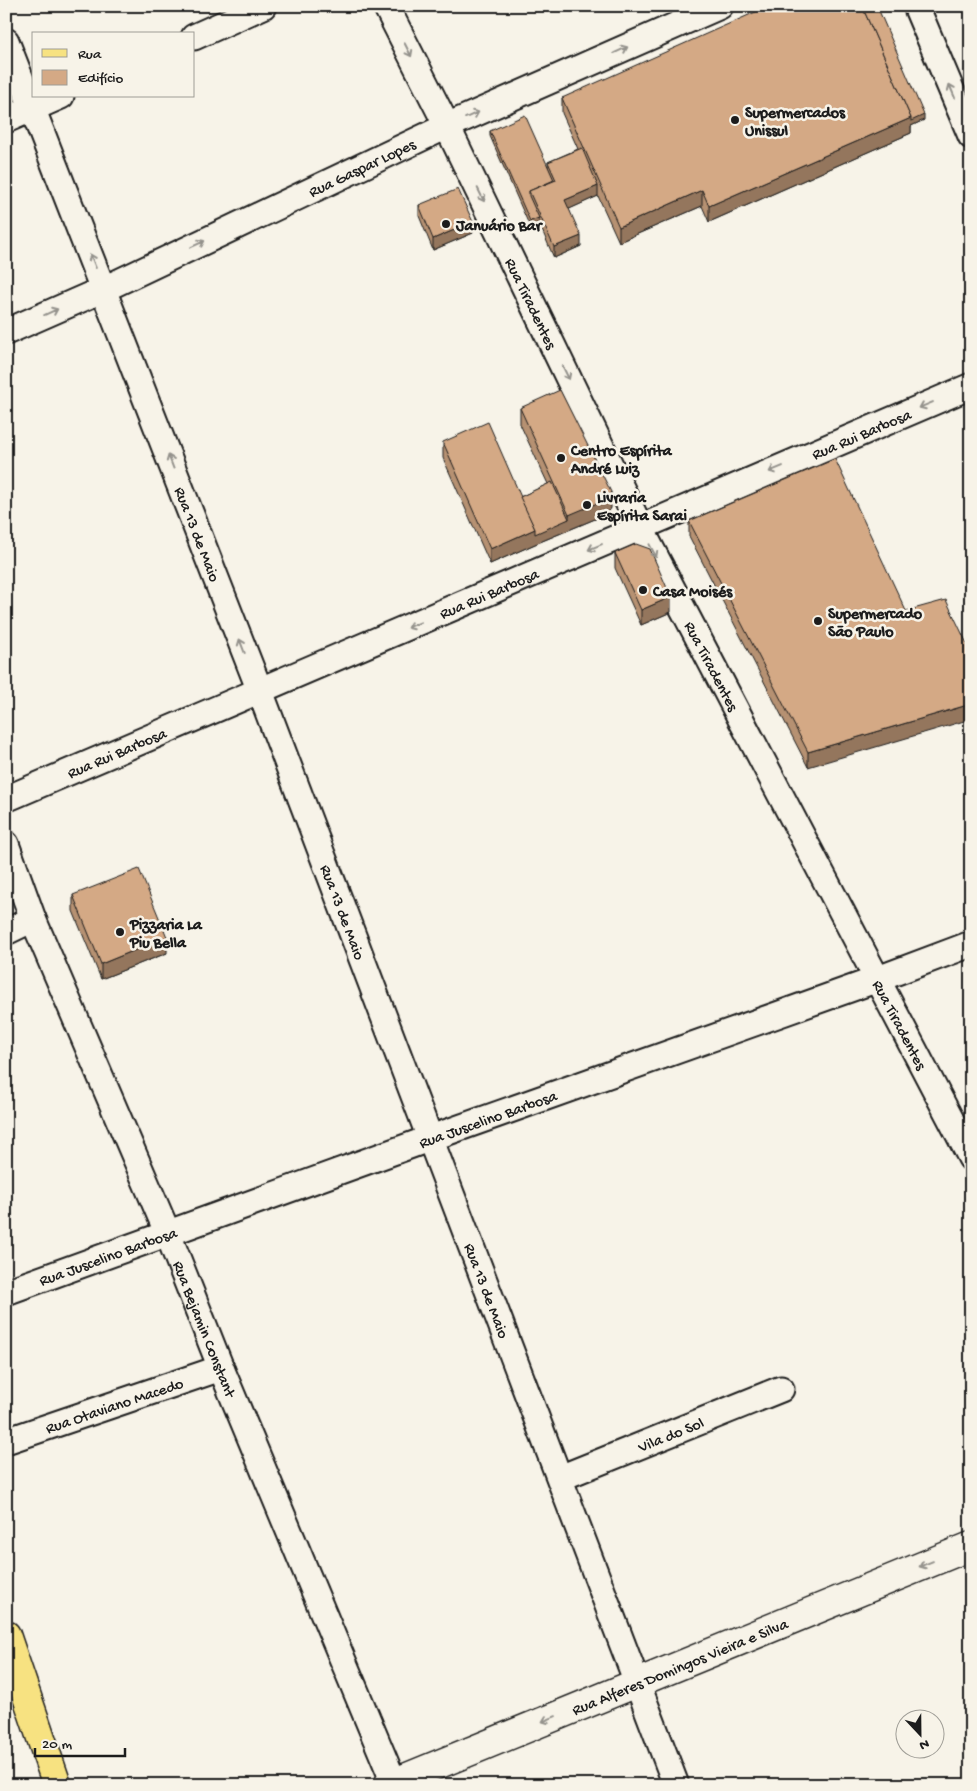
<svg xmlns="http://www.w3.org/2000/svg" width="977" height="1791" viewBox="0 0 977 1791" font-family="'Gochi Hand',sans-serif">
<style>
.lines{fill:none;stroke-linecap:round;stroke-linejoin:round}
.minor-casing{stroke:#1c1c1c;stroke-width:29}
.tertiary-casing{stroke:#1c1c1c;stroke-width:31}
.primary-casing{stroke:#1c1c1c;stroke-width:31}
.minor{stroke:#f7f3e8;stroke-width:25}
.tertiary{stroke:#f7f3e8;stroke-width:28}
.primary{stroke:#f7e281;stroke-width:28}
.wall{fill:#b69172;stroke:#1c1c1c}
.shaded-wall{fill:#94765d;stroke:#1c1c1c}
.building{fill:#d4a985;stroke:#1c1c1c}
.oneway{stroke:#94928c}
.poi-dot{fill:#1c1c1c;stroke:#f7f3e8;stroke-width:2}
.labels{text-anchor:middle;stroke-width:5;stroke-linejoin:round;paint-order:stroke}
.poi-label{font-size:16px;font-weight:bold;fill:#1c1c1c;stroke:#f7f3e8;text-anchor:start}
.street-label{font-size:16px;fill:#1c1c1c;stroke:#f7f3e8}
</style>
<rect width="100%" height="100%" fill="#f7f3e8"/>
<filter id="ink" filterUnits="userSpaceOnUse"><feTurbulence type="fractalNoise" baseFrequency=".02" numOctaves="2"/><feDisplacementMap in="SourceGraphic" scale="10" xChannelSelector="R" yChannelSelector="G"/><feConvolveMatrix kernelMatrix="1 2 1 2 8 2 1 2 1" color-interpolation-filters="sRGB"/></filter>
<g filter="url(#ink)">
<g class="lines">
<defs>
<g id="minor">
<path id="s1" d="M386,6L447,126L640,527L971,1158"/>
<path d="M916,6L971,136"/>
<path d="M194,37L263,6"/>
<path id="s2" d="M6,41L260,691L676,1785"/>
<path d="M6,120L61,96"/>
<path id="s3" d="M6,332L104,289L447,126L720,6"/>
<path id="s4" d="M6,799L971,386"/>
<path id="s5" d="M6,844L33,919L168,1234L221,1368L395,1785"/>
<path d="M6,932L33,919"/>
<path id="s6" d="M6,1292L431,1138L878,979L971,944"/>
<path id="s7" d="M6,1441L221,1368"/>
<path id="s8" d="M560,1478L781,1389"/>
</g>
<g id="tertiary">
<path id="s9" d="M388,1785L971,1546"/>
</g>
<path id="primary" d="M6,1635L57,1785"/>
</defs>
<use href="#minor" class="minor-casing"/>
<use href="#tertiary" class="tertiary-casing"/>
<use href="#primary" class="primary-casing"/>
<use href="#minor" class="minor"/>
<use href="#tertiary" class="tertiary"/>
<use href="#primary" class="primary"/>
</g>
<g class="wall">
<path d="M562,98L924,120L911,126V133L709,222L702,206L619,242L598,196L569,209L581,246L554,258L539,223L530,227L490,136V131L548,168V162L578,149L562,113Z"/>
<path d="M419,205L473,233L433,250L419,216Z"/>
<path d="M520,408L611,508L607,514L535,544L490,564L443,458V442L520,497L548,484L520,424Z"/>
<path d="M835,459L808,767L689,536V521Z"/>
<path d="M615,553L671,612L641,625L615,568Z"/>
<path d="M73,895L167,953L101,979L73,911Z"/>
</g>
<g class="shaded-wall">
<path d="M924,115V120L911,126V133L709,222V206L911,118Z"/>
<path d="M598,186V196L565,211V200Z"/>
<path d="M702,190V206L619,242V227Z"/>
<path d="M539,218V223L530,227V221Z"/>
<path d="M473,222V233L433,250V239Z"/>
<path d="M581,236V246L554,258V247Z"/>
<path d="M611,492V508L607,514L535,544L490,564V549L535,529L569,519V515Z"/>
<path d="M671,597V612L641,625V610Z"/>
<path d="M971,704V719L808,767V752Z"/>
<path d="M167,937V953L101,979V964Z"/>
</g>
<g class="building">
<path d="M769,6H862L911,118L709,206L702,190L619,227L562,98Z"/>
<path d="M862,6H877L924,115L911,121V118Z"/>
<path d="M525,115L554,180L529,191V196L539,218L530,221L490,131Z"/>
<path d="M582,148L598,186L565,200L581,236L554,247L529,191L556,180L548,162Z"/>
<path d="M458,189L473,222L433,239L419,205Z"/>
<path d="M560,390L611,492L607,499L569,515L520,408Z"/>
<path d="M488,422L535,529L490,549L443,442Z"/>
<path d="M835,459L906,611L946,600L971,652V704L808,752L689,521Z"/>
<path d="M552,482L569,519L535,534V529L520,497Z"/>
<path d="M636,544L650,549L671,597L641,610L615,553Z"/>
<path d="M139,869L167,937L101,964L73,895Z"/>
</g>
<defs><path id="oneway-shaft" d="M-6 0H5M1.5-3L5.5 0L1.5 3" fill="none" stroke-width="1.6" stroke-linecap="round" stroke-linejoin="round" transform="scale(1.25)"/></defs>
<g class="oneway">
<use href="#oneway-shaft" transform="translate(408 50) rotate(63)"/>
<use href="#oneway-shaft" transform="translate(621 50) rotate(-24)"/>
<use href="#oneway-shaft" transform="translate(952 91) rotate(-113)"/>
<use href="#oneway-shaft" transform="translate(472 115) rotate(-24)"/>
<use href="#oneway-shaft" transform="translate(481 195) rotate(64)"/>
<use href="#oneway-shaft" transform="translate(198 244) rotate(-25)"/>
<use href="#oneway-shaft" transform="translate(93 261) rotate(-112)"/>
<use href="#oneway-shaft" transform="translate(51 312) rotate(-24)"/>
<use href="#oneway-shaft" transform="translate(566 373) rotate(64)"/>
<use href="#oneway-shaft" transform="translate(926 405) rotate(157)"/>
<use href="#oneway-shaft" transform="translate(171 462) rotate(-111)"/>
<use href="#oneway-shaft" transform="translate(776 469) rotate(157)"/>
<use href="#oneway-shaft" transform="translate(595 547) rotate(157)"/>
<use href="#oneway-shaft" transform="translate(653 551) rotate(62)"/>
<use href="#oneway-shaft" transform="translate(414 625) rotate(157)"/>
<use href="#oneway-shaft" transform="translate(242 646) rotate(-111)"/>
<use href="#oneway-shaft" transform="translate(926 1564) rotate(158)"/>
<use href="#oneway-shaft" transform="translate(549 1719) rotate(158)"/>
</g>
</g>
<g class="poi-dot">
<circle cx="735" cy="120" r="5"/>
<circle cx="446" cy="224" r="5"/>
<circle cx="561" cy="458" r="5"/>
<circle cx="587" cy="505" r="5"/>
<circle cx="643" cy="590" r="5"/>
<circle cx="818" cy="621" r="5"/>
<circle cx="120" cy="932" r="5"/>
</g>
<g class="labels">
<g class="poi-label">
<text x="745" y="117">Supermercados<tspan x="745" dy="18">Unissul</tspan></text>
<text x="456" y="230">Januário Bar</text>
<text x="571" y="455">Centro Espírita<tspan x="571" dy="18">André Luiz</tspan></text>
<text x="597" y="502">Livraria<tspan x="597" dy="18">Espírita Sarai</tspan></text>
<text x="653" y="596">Casa Moisés</text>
<text x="828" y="618">Supermercado<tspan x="828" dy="18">São Paulo</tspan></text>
<text x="130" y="929">Pizzaria La<tspan x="130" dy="18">Piu Bella</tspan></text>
</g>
<g class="street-label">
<text dy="6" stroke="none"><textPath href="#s3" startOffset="392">Rua Gaspar Lopes</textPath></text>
<text dy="6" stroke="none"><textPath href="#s1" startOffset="331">Rua Tiradentes</textPath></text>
<text dy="6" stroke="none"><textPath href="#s4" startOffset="930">Rua Rui Barbosa</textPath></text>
<text dy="6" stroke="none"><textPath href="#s2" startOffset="529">Rua 13 de Maio</textPath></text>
<text dy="6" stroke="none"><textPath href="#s4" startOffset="525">Rua Rui Barbosa</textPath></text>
<text dy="6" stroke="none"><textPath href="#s1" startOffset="736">Rua Tiradentes</textPath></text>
<text dy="6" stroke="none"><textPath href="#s4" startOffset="120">Rua Rui Barbosa</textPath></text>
<text dy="6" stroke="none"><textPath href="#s2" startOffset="934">Rua 13 de Maio</textPath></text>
<text dy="6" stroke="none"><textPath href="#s1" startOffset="1141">Rua Tiradentes</textPath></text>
<text dy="6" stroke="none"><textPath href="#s6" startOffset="512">Rua Juscelino Barbosa</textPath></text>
<text dy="6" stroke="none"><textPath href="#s6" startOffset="108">Rua Juscelino Barbosa</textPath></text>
<text dy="6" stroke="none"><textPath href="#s2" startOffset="1339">Rua 13 de Maio</textPath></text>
<text dy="6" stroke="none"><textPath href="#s5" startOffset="524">Rua Bejamin Constant</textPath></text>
<text dy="6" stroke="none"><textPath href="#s7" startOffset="114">Rua Otaviano Macedo</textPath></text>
<text dy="6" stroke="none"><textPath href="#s8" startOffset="119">Vila do Sol</textPath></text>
<text dy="6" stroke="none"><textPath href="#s9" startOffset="315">Rua Alferes Domingos Vieira e Silva</textPath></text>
</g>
</g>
<rect width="977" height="1791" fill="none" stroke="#f7f3e8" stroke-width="25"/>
<rect x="12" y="12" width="952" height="1766" fill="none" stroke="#1c1c1c" stroke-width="2" filter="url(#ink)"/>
<rect x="32" y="32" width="162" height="65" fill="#f7f3e8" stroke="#9f9d96"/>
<rect x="42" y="49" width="25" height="8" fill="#f7e281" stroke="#9f9d96"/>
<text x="78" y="58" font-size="15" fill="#1c1c1c">Rua</text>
<rect x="42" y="70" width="25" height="15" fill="#d4a985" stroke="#9f9d96"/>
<text x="78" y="82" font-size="15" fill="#1c1c1c">Edifício</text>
<g transform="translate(920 1734) rotate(158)"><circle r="24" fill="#f7f3e8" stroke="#9f9d96"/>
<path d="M0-4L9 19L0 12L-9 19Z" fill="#1c1c1c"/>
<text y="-8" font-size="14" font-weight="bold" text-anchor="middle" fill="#1c1c1c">N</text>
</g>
<path d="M35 1748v8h90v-8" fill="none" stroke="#1c1c1c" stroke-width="2.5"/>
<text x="42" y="1748" font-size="15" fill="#1c1c1c" stroke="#f7f3e8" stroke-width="4" paint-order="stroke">20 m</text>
</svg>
